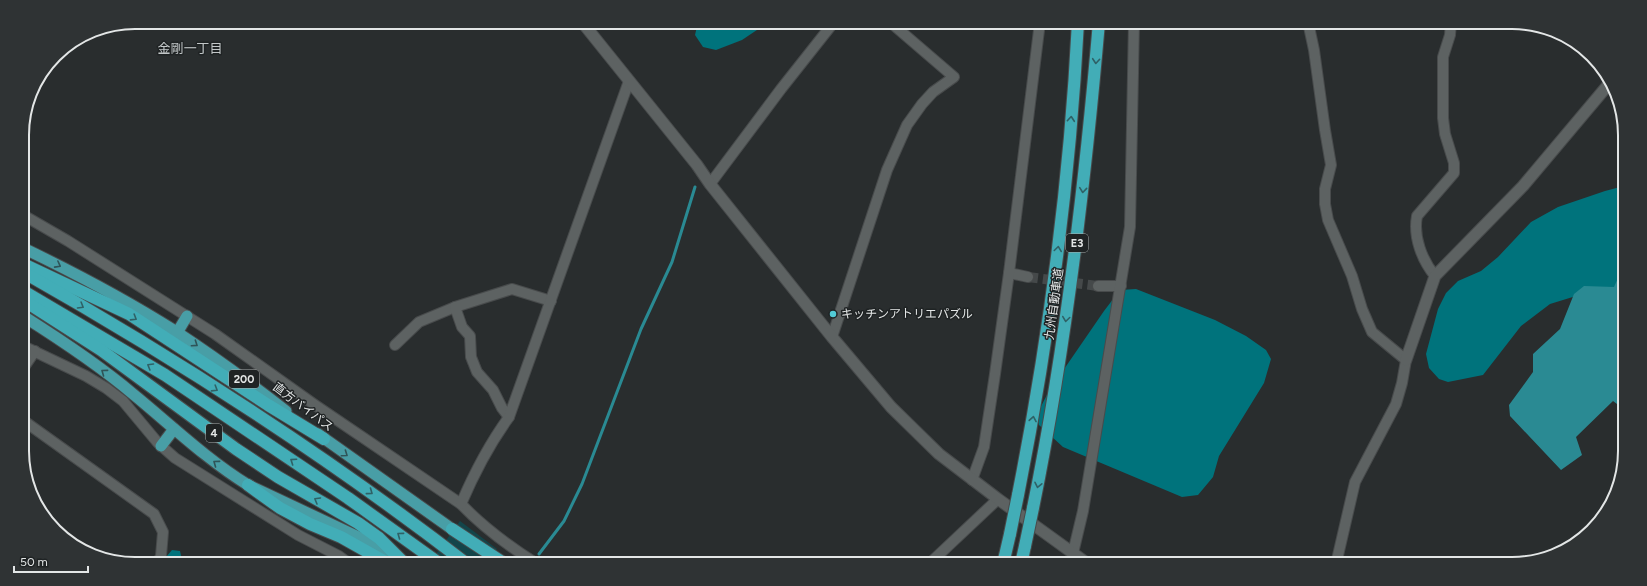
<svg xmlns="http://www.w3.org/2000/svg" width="1647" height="586" viewBox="0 0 1647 586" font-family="Figtree,'Noto Sans JP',sans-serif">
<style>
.green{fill:#13454a}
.forest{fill:#00737c}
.water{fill:#2a8a93}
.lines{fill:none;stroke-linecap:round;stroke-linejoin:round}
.stream{stroke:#2a8a93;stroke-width:3}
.minor-tunnel{stroke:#45494a;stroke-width:10;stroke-dasharray:10 5;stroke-linecap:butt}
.minor-casing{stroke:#484b4c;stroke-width:12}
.tertiary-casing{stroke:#484b4c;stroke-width:13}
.trunk-casing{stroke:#484b4c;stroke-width:13}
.motorway-casing{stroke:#484b4c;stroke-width:14}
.minor{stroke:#5d6262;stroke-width:10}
.tertiary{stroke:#5d6262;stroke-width:11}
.trunk{stroke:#489ea6;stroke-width:11}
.motorway{stroke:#42adb7;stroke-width:12}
.motorway-bridge-casing{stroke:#484b4c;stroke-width:14;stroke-linecap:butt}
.motorway-bridge{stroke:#42adb7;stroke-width:12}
.oneway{stroke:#2f6166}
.oneway2{stroke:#2f5458}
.poi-dot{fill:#52cbd7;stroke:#1f2324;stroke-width:1.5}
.labels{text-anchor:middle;stroke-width:3;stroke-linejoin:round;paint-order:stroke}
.shield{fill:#1f2324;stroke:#a8acac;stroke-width:1}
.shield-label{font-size:11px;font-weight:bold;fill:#e3e6e6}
.street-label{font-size:12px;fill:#e3e6e6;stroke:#1f2324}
.poi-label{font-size:12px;fill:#e3e6e6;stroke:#1f2324;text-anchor:start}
.neighbourhood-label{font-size:13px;fill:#c2c7c8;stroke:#1f2324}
.rim{fill:none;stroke:#e3e6e6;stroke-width:2}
</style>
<rect width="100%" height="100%" fill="#292d2e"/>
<path class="green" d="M460,521L497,549L486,564H429Z"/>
<g class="forest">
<path d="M698,22H769L742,40L716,50L703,47L695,35Z"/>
<path d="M1624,186L1625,290L1589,292L1550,304L1521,326L1483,375L1448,382L1439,379L1429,368L1426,354L1438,309L1446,293L1458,281L1481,271L1498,257L1531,222L1558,207L1605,191Z"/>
<path d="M1136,289L1215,320L1246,336L1266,350L1271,359L1264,383L1219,456L1213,477L1198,495L1182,497L1063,447L1039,425L1037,414L1049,391L1104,311L1120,290Z"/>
<path d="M172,550L180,551L182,560L187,564H164L166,557Z"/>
</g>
<path class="water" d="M1624,275L1625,410L1613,401L1576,437L1582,455L1561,470L1510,416L1509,405L1533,372V354L1560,329L1574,294L1584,286L1614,287L1619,276Z"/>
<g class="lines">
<path class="stream" d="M539,554L564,521L582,484L641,329L672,262L695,187"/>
<path class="minor-tunnel" d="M1028,277L1098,286"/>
<defs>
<g id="minor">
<path d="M1308,22L1314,50L1325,130L1331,165L1325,189V204L1328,220L1352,276L1362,309L1372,332L1406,360L1402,383L1396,404L1355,482L1336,564"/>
<path d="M710,184L781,89L834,22"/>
<path d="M23,215L68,241L215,334L315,405L461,504C483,527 510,547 537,564"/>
<path d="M1009,273L1028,277"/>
<path d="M1435,276C1422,260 1413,237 1417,216L1454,173V163L1445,134L1443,118V57L1450,35L1451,22"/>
<path d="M1098,286H1121"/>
<path d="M832,337L887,170L907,125L922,104L933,92L954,77L890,22"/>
<path d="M395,345L419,322L455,307"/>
<path d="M23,346L86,376L106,388L123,401L158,443L175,458L298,535L339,556L350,564"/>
<path d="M24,367L35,351"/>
<path d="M509,417L502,408L493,390L477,372L471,357L470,336L462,327L455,307L512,289L551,301"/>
<path d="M24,421L154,514L163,532L161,556L157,564"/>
<path d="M972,480L984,447L995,374L1009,273L1040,22"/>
<path d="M461,504C475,471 488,446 509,417L629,81"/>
<path d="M1073,553L1083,511L1130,227L1134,22"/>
<path d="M929,564L998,499"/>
</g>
<g id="tertiary">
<path d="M582,22L697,165L710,184L832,337L891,407L939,454L998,499L1088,564"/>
<path d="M1406,360L1435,276L1523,186L1608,85"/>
</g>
<g id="trunk">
<path d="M23,248C75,273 126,300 175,331C213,356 250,383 286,411"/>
<path d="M23,316C61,340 99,365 133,394C171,425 206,459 248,485L371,543L396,559"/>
<path d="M177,333L187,316"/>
<path d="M318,434L459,534"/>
<path d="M161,446L174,429"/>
</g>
<g id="motorway">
<path d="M23,264L129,314L268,405L324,439"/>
<path d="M23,272C177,359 327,456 467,564"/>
<path d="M23,291L165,375L348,498L440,564"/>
<path d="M23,300L101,350L236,449L278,477L358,523L379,538L405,564"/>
<path d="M248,485L280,508L310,524L341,537L389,564"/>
<path d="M1018,495C1049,339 1070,181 1078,22"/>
<path d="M1033,508C1066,347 1085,185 1099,22"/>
<path d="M1003,564L1010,534"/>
<path d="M1021,564L1025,546"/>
</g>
</defs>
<use href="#minor" class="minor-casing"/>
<use href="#tertiary" class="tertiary-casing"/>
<use href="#trunk" class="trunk-casing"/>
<use href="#motorway" class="motorway-casing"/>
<use href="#minor" class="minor"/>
<use href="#tertiary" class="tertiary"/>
<use href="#trunk" class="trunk"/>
<use href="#motorway" class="motorway"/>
<defs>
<g id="motorway-bridge">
<path d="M452,529L505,564"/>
<path d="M1010,534L1018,495"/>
<path d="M1025,546L1033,508"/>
</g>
</defs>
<use href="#motorway-bridge" class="motorway-bridge-casing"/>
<use href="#motorway-bridge" class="motorway-bridge"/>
</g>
<defs><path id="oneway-chevron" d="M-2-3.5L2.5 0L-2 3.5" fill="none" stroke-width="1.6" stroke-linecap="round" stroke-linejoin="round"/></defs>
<g class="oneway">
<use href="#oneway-chevron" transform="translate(1096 61) rotate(95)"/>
<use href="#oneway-chevron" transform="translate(1071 119) rotate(-85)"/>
<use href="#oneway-chevron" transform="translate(1083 190) rotate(96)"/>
<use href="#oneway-chevron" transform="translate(1058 249) rotate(-82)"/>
<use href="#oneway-chevron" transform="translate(81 306) rotate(31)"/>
<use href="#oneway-chevron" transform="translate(134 318) rotate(32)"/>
<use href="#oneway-chevron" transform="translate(1066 319) rotate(98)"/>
<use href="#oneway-chevron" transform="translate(150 366) rotate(-149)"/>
<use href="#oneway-chevron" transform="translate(215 389) rotate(32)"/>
<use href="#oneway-chevron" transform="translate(1033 419) rotate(-80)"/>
<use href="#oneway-chevron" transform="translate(293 461) rotate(-146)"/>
<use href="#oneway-chevron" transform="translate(1038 485) rotate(102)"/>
<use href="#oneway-chevron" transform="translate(370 492) rotate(36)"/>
<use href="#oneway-chevron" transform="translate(317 500) rotate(-150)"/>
<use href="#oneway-chevron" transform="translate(400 535) rotate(-144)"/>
</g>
<g class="oneway2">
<use href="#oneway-chevron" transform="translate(58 265) rotate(28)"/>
<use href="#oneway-chevron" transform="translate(195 344) rotate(34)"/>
<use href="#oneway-chevron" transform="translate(104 372) rotate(-144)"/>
<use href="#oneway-chevron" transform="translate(345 454) rotate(35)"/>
<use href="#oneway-chevron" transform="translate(216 463) rotate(-144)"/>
</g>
<circle class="poi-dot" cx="833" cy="314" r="4"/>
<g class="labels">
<g class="shield">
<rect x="1066" y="234" width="22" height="18" rx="3"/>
<rect x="229" y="370" width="30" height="18" rx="3"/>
<rect x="206" y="424" width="16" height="18" rx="3"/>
</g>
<g class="shield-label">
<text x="1077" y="247">E3</text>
<text x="244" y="383">200</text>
<text x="214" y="437">4</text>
</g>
<g class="street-label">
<text transform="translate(1054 304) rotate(-82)" y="4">九州自動車道</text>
<text transform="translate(303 407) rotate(37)" y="4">直方バイパス</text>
</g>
<g class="poi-label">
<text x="841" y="318">キッチンアトリエパズル</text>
</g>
<g class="neighbourhood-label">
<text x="190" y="53">金剛一丁目</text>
</g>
</g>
<path d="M0 0H1647V586H0ZM135 29H1512A106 106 0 0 1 1618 135V451A106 106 0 0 1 1512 557H135A106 106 0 0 1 29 451V135A106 106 0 0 1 135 29Z" fill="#2f3334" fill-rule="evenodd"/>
<path class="rim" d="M135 29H1512A106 106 0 0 1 1618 135V451A106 106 0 0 1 1512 557H135A106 106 0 0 1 29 451V135A106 106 0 0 1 135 29Z"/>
<path d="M14 566v6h74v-6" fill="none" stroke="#e3e6e6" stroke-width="2"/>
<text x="20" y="566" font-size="12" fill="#e3e6e6" stroke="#1f2324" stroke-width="3" paint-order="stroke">50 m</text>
</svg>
